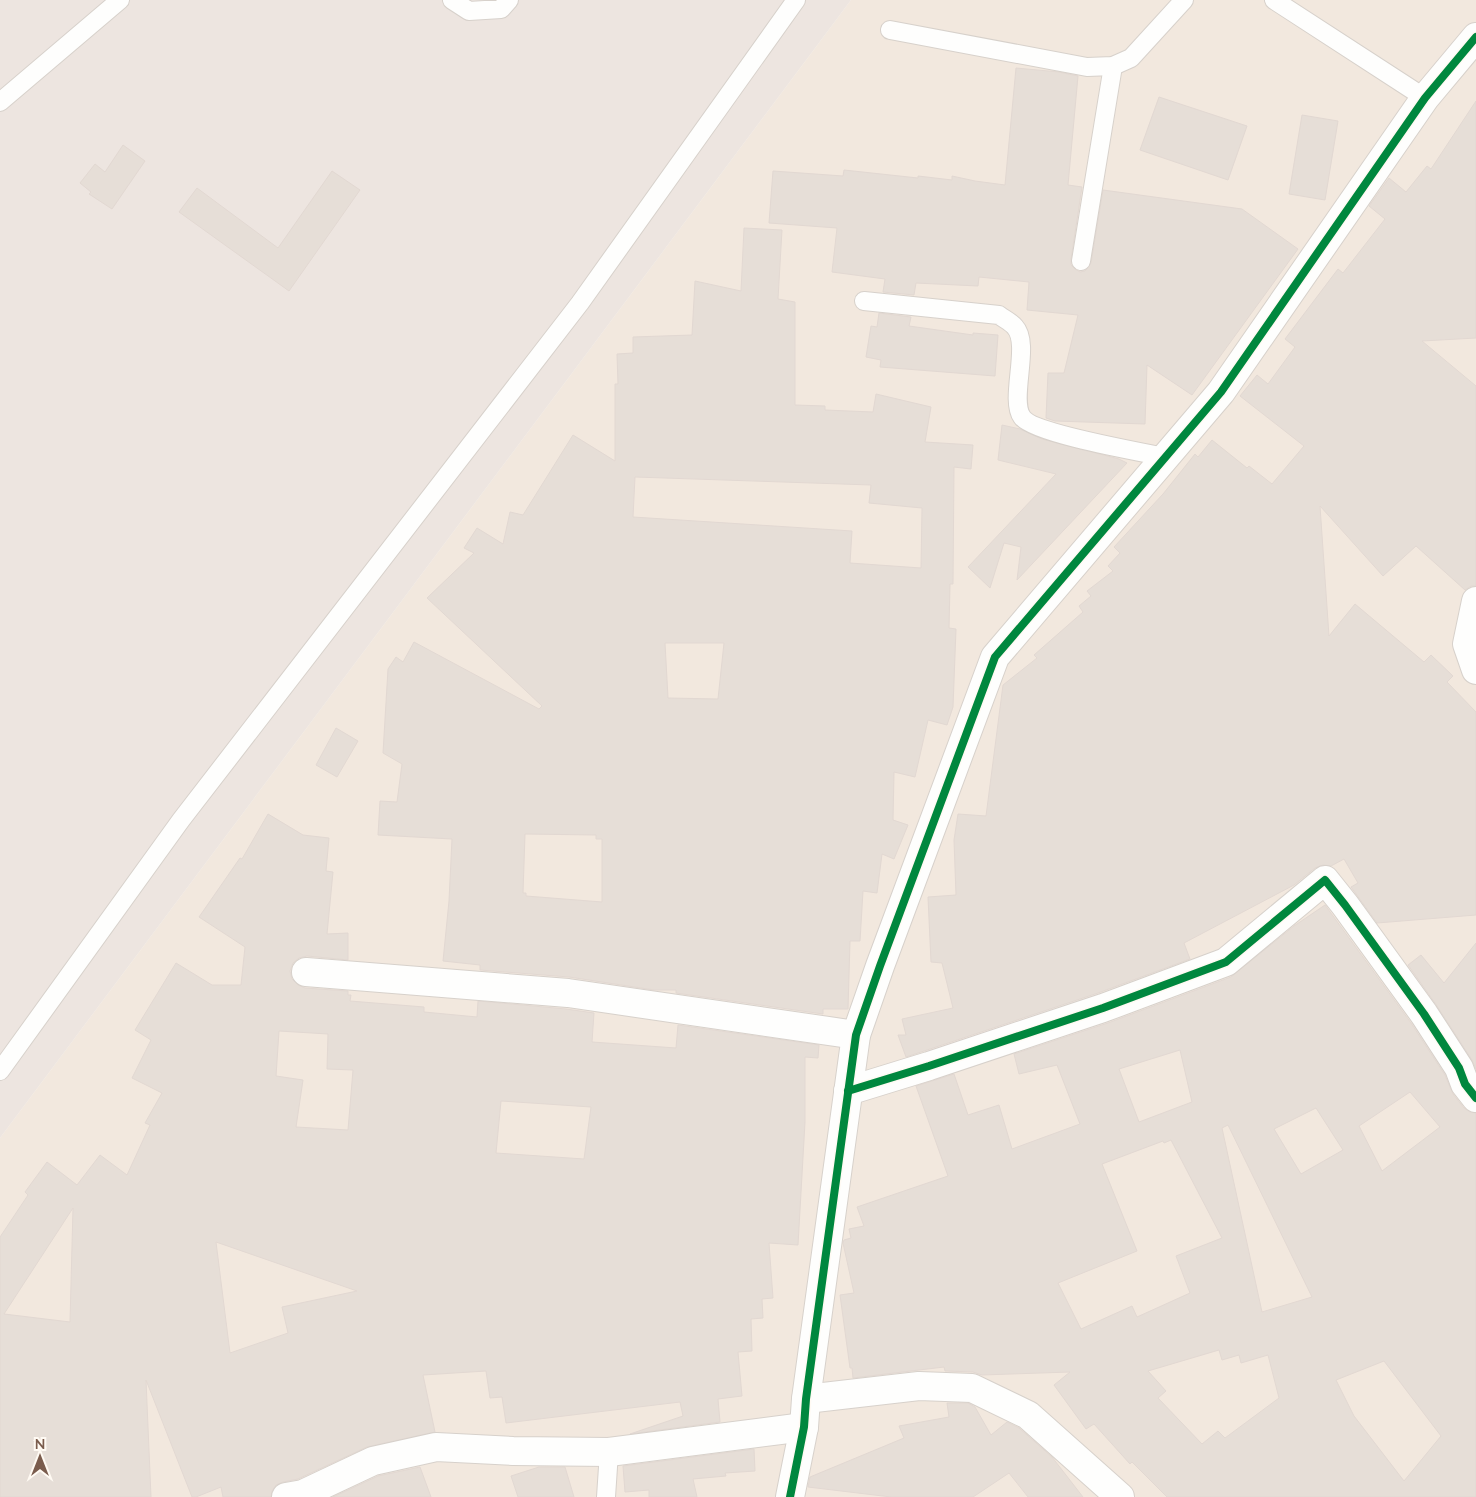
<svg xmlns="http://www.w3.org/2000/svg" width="1476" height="1497" viewBox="0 0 1476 1497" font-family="Mulish,sans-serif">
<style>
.residential{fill:#f2e8de}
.industrial{fill:#ede5e0}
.building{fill:#e6ded7;stroke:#e2d8d2;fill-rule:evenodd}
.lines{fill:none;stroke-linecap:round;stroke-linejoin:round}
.lane-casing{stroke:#d7d1cb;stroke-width:20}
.street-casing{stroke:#d7d1cb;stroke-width:30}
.lane{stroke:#fefefd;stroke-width:18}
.street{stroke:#fefefd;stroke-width:28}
.cycleway-casing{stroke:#fffaf3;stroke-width:11}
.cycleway{stroke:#00873e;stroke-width:8}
</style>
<rect width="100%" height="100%" fill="#f9f5f0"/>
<path class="residential" d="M851,0H1476V1497H0V1138Z"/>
<path class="industrial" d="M0,0H851L0,1138Z"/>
<g class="building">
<path d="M1016,68L1059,72L1078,76L1068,185L1082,187L1071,259V265L1075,269L1080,272L1085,271L1091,263L1103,190L1242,209L1298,249L1192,395L1147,365L1145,424L1055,421L1046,418L1048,373H1064L1078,315L1027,310L1029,282L979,277L978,286L916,283L914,295L883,292L885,279L832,272L837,228L769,223L773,171L843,176L844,170L918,178V176L952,180V176L975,181L1005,185Z"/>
<path d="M1159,97L1247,126L1228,180L1140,150Z"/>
<path d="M1476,101V338L1422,341L1476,386V586H1471L1465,590L1416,546L1383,576L1320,506L1329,636L1355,604L1424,662L1431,655L1453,676L1447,682L1476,712V915L1377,923L1351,887L1358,883L1344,859L1331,866L1323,865L1315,868L1294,885L1184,943L1190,959L1098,993L906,1057L898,1035H906L902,1019L953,1008L942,963L931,962L928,897L956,895L954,840L958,814L986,816L1003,685L1037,658L1034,655L1083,612L1079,606L1091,596L1087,591L1113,571L1108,566L1120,553L1114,547L1163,494L1195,454L1198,457L1212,440L1247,468L1249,466L1272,484L1304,446L1240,396L1257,375L1268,384L1295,347L1285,339L1338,269L1343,273L1385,219L1369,206L1389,178L1406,192L1427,166L1431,169Z"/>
<path d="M1302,115L1338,121L1325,200L1289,194Z"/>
<path d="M123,145L145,161L112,209L89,194L91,192L80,183L95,164L105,172Z"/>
<path d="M332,171L360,190L289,291L179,212L197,188L278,248Z"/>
<path d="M744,228L782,230L778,299L795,302V405L825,406V410L873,412L876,394L931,407L925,442L973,445L971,469L954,467L953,584H950L949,628L956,629L953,707L947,725L928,720L915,777L894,772L893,820L908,825L894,859L882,854L877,893L863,891L860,941H850L848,1009H823V1014L676,993V990H654L569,977L480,970V965L443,961L449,901L452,839L378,835L380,801L397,802L402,764L383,753L388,669L396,657L403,662L414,642L539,709L542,706L427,598L474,553L464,548L477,528L503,544L510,512L523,515L573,435L615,461V384H618L617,354L633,353V337L692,335L695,281L741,291ZM635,477L871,485L869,503L922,508L921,568L850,563L852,531L633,517ZM665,643H724L718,699L668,698ZM525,834L596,835V839H602V902L526,896V893H523Z"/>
<path d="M879,313L911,317L909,326L973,335V333L998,335L995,376L880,367L881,360L866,357L871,326L877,327Z"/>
<path d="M1002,425L1020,429L1042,439L1119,459L1127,463L1017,580L1021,547L1004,543L990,588L968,567L1056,474L998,460Z"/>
<path d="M336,728L358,741L337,777L316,765Z"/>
<path d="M268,814L303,835L329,838L326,871L333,872L327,934L348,933V960L307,956L299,958L293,963L290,971L292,979L298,985L305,988L348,991V995H351L350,1001L424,1007V1012L477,1017L478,1001L566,1009L594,1013L592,1042L676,1048L678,1025L819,1045L818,1058L805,1057V1122L798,1245L769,1243L773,1298L762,1299L763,1318L751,1319L752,1351L738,1352L742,1396L718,1399L720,1422L630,1434L683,1416L680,1402L506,1423L502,1397L490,1398L486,1371L423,1375L435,1432L367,1447L298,1479L283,1482L276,1485L272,1491L271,1497H223L221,1487L196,1497H192L146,1380L151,1497H0V1237L28,1195L25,1192L47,1162L77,1185L100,1155L127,1175L150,1125L145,1123L162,1093L132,1078L151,1040L135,1030L176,963L212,985H241L245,947L199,917L240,858L242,859ZM279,1031L328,1034L327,1069L353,1070L348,1130L296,1127L303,1080L276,1076ZM501,1101L591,1107L584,1159L496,1153ZM73,1208L70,1322L4,1314ZM216,1242L357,1291L282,1307L288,1333L230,1353Z"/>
<path d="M1325,905L1411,1023L1445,1075L1453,1094L1464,1108L1470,1112L1476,1113V1497H1167L1132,1462L1130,1464L1094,1424L1086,1429L1054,1385L1070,1372L982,1375L973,1372L945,1371L944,1367L853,1378L852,1368H850L840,1295L854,1293L843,1243L844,1240L851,1238L849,1229L864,1226L857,1207L948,1176L916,1086L954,1074L968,1115L999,1105L1012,1149L1080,1124L1057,1065L1019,1074L1014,1054L1108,1023L1231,977L1294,926ZM1180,1050L1192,1102L1139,1122L1119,1069ZM1410,1092L1440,1127L1382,1171L1359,1126ZM1316,1108L1343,1150L1301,1174L1274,1129ZM1228,1125L1312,1297L1262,1312L1222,1128ZM1171,1140L1222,1238L1176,1256L1190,1293L1137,1317L1132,1306L1081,1329L1058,1283L1137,1251L1102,1164L1163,1141L1164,1143ZM1219,1350L1222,1360L1239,1355L1241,1363L1268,1355L1279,1398L1225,1438L1218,1431L1202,1444L1158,1398L1166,1391L1148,1371ZM1384,1361L1441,1436L1404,1481L1354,1416L1336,1380Z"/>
<path d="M1476,943V1069L1472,1060L1437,1006L1408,965L1421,955L1444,983Z"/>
<path d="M947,1403H968L975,1407L991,1435L1007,1422L1019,1428L1052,1457L1083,1497H1028L1009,1473L973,1497H891L808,1487L810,1477L904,1438L899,1426L949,1417Z"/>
<path d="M754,1449L755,1471L725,1473L726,1476L693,1479L697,1497H649V1490L625,1492L623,1466Z"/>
<path d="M420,1467L431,1497H333L378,1476Z"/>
<path d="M539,1467H565L574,1497H518L511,1476Z"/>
</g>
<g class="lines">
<defs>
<g id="lane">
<path d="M452,0L469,11L501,9L509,0"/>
<path d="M1274,0L1425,98"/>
<path d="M890,30L1087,67L1113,66L1131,58L1184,0"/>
<path d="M0,102L120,0"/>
<path d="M1081,261L1113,66"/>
<path d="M864,301L999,315C1004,319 1011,322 1015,327C1031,344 1009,399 1022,417C1032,433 1141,452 1165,457"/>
<path d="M0,1071L181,820L580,303L796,0"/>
<path d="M606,1497L609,1452"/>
</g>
<g id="street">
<path d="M1476,601L1467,644L1476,670"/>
<path d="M306,972L568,993L856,1035"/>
<path d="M848,1091L929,1066L1103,1008L1226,962L1325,880L1345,905L1424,1014L1459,1068L1465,1084L1476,1098"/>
<path d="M806,1399L919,1386L972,1388L1028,1415L1120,1497"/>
<path d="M286,1497L303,1494L373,1461L436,1447L513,1451L609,1452L804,1427"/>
<path d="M790,1497L804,1427L806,1399L856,1035L880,966L995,657L1221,392L1425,98L1476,37"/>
</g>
</defs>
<use href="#lane" class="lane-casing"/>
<use href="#street" class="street-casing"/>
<use href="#lane" class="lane"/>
<use href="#street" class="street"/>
<defs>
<g id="cycleway">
<path d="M848,1091L929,1066L1103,1008L1226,962L1325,880L1345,905L1424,1014L1459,1068L1465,1084L1476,1098"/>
<path d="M790,1497L804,1427L806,1399L856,1035L880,966L995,657L1221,392L1425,98L1476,37"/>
</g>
</defs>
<use href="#cycleway" class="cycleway-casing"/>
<use href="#cycleway" class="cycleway"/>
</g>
<g transform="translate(40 1457)" stroke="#fffaf3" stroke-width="4" paint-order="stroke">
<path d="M0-4L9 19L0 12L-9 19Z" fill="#7a5c4d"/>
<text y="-8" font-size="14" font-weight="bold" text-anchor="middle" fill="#7a5c4d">N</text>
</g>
</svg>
